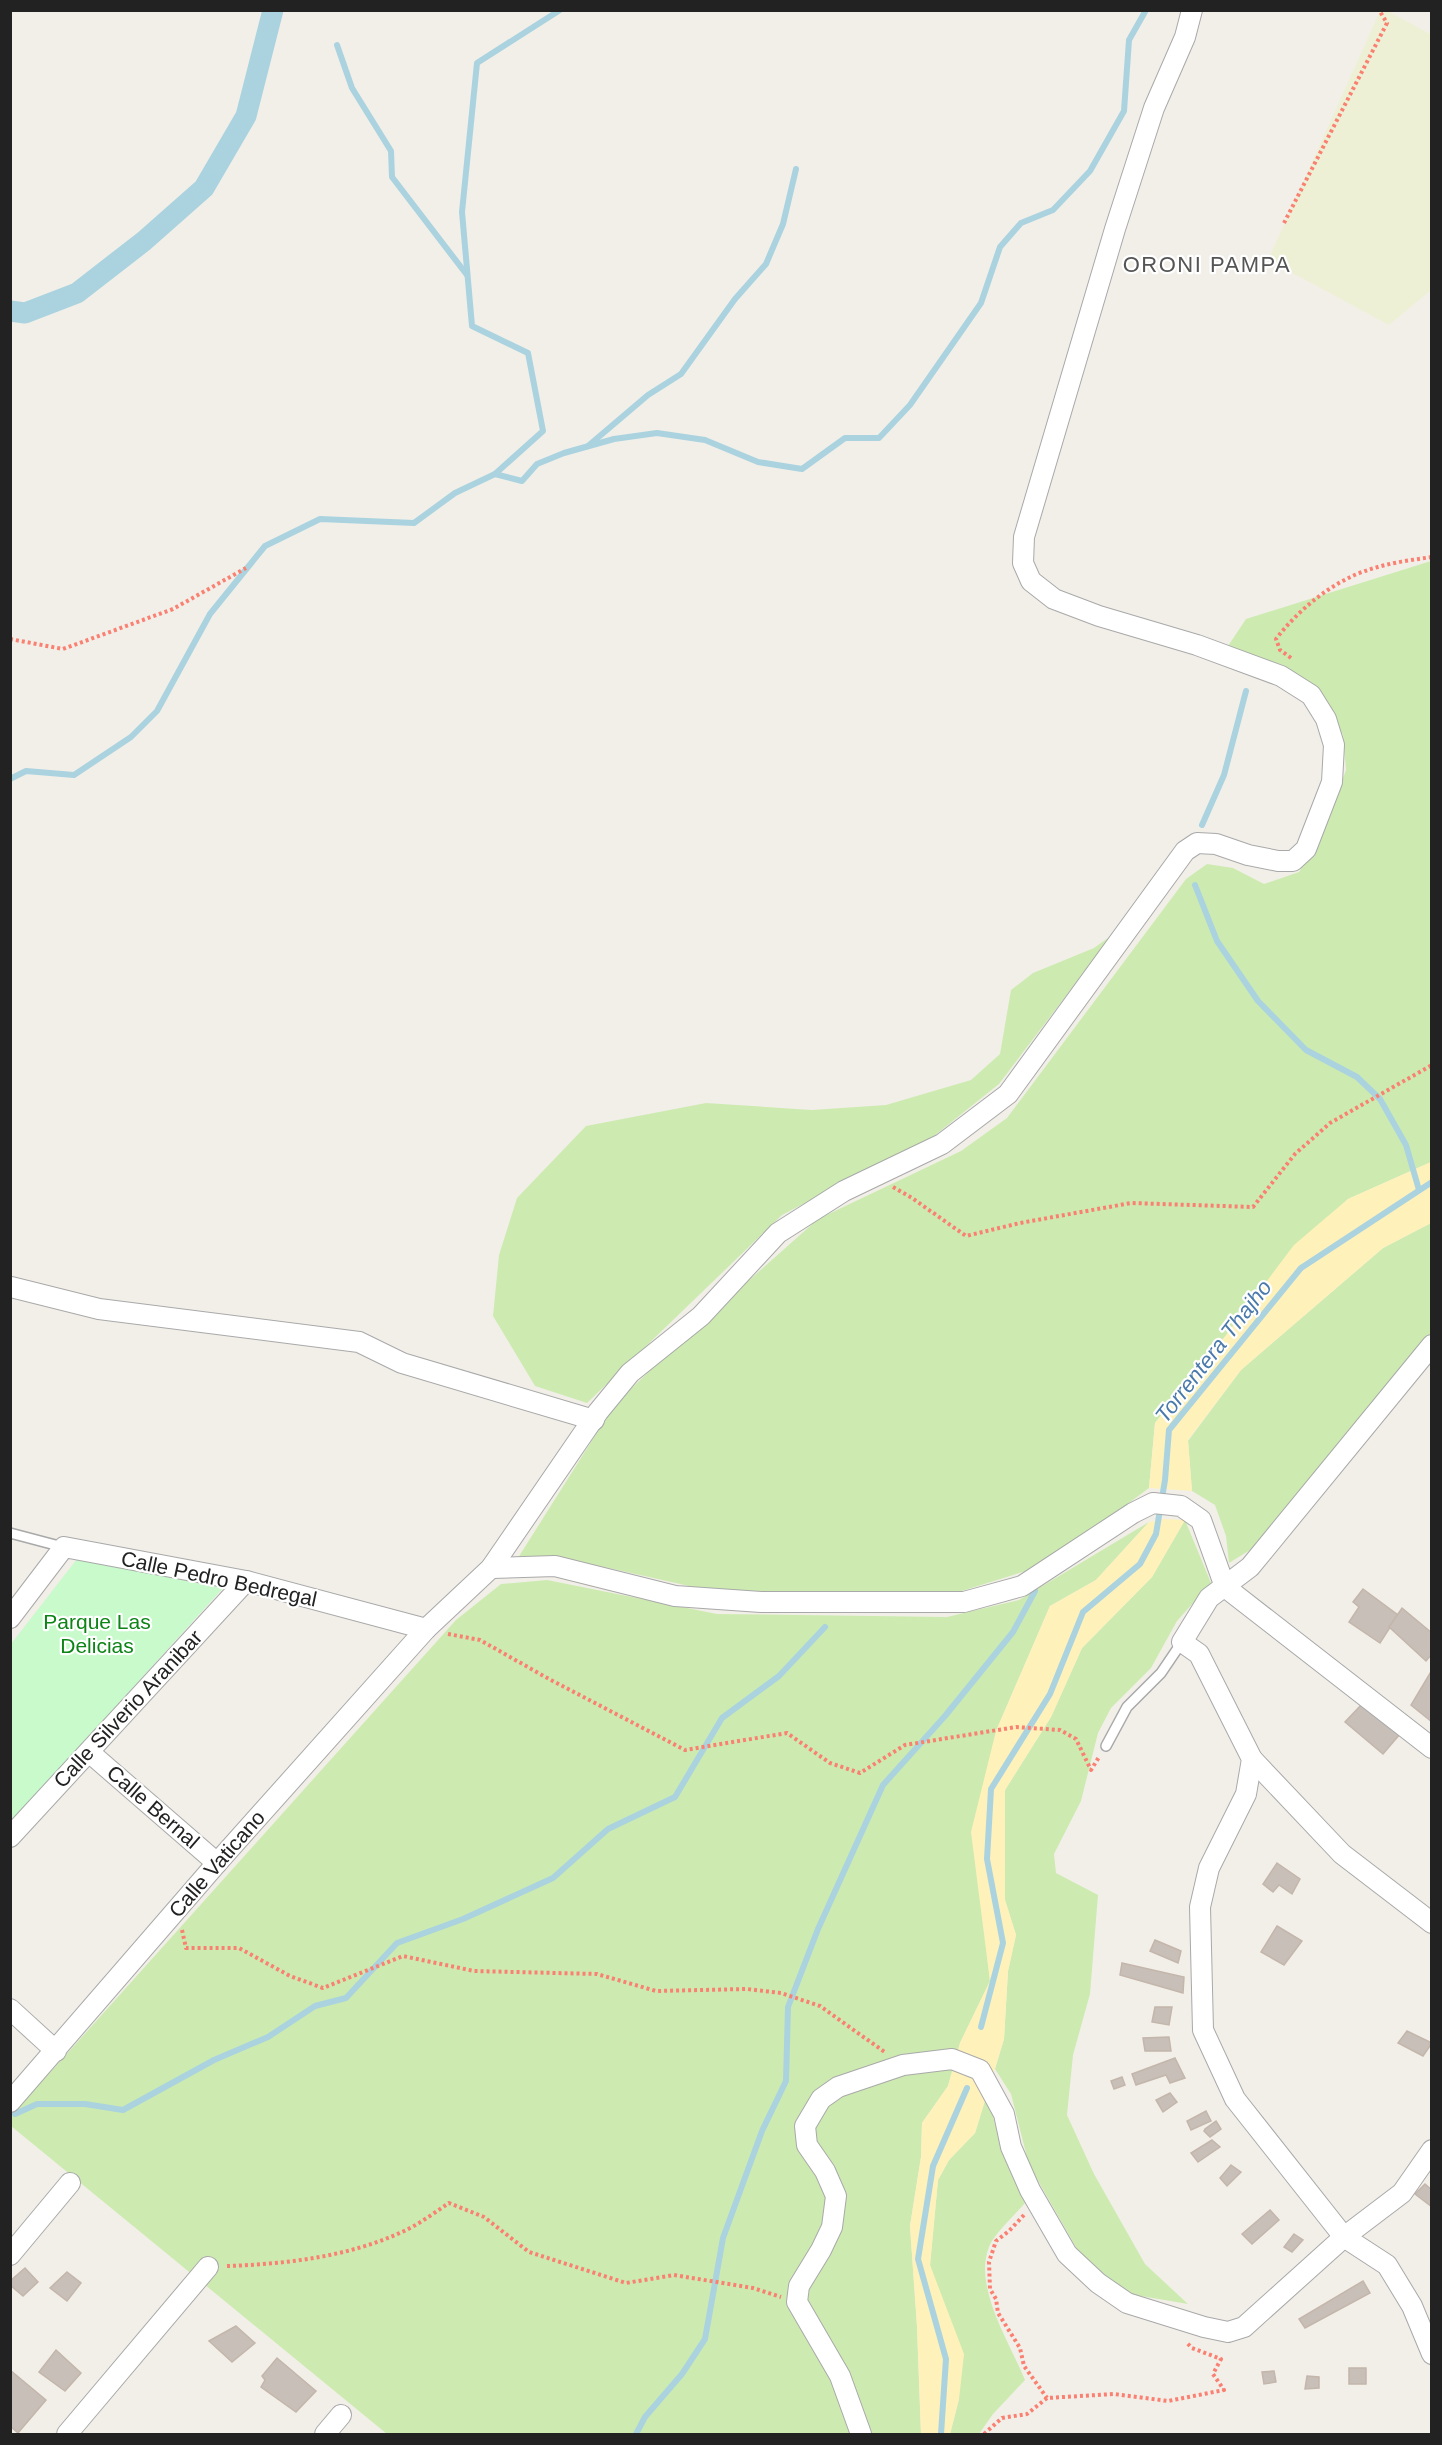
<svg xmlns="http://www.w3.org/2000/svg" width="1442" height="2445" viewBox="0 0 1442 2445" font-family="Arial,sans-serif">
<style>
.farmland{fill:#eef0d5}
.grass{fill:#cdebb0}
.sand{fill:#fff1ba}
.park{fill:#c8facc}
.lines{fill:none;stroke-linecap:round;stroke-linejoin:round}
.stream{stroke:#aad3df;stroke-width:6}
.canal{stroke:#aad3df;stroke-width:21}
.building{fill:#c7bfb8;stroke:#c4b6ab;stroke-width:1.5}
.service-casing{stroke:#a9a9a9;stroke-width:12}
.minor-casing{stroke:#a9a9a9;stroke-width:22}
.path{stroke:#fa8072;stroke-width:4;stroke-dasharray:3 3;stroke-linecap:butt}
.service{stroke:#fff;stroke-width:9}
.minor{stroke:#fff;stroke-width:20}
.labels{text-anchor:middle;stroke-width:4.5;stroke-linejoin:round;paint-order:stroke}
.street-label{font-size:21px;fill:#222;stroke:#fff}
.park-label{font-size:21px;fill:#0c8416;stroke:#fff}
.neighbourhood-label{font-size:22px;letter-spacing:1.5px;fill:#555;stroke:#fff}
.water-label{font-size:22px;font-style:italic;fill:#4a7aab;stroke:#fff}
</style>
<rect width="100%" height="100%" fill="#f2efe9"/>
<path class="farmland" d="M1380,11H1388L1432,35L1431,290L1389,325L1268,260Z"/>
<g class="grass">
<path d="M1431,561V1162L1348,1199L1223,1339L1155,1423L1149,1488L1102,1523L1026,1571L952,1594L707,1590L555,1556L516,1561L615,1404L684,1338L818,1219L961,1151L1007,1118L1186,879L1207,864L1233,868L1264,884L1299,872L1322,835L1346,770L1343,735L1321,694L1222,655L1246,619Z"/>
<path d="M1112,935L999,1084L934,1136L782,1215L587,1403L535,1386L493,1316L499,1255L517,1198L586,1126L706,1103L812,1110L886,1105L971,1080L1000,1054L1011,990L1033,973L1094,948Z"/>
<path d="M1431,1223V1332L1307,1486L1250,1550L1229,1563L1226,1536L1215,1505L1192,1491L1188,1441L1241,1370L1383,1248Z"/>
<path d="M1185,1520L1211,1583L1177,1621L1151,1668L1111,1708L1098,1733L1081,1801L1054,1854L1056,1873L1098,1895L1090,1994L1073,2055L1067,2115L1094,2174L1145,2264L1188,2304L1129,2294L1081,2256L1029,2165L1011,2094L995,2069L1004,2039L1008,1971L1016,1935L1005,1900V1790L1051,1717L1082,1648L1152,1577Z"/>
<path d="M1149,1522L1096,1580L1050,1606L996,1731L983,1918L990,1981L960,2043L948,2086L922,2123L921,2157L910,2226L917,2326L921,2434H387L11,2126V2116L456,1620L501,1584L547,1580L717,1614L947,1617L1019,1600Z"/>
<path d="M987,2094L1003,2154L1025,2203C1015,2215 994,2234 989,2247C973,2287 1010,2343 1025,2380L993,2414L979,2434H950L959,2399L944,2308L930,2265L938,2180L949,2160L975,2133Z"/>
</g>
<g class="sand">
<path d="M1431,1162V1223L1383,1248L1241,1370L1188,1440L1192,1491L1149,1488L1155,1423L1223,1339L1294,1245L1348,1199Z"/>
<path d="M1163,1519L1185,1520L1152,1577L1082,1648L1051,1717L1005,1790V1900L1016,1935L1008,1971L1004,2039L975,2133L949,2160L938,2180L930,2265L964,2354L959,2399L950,2434H921L917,2326L910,2226L921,2157L922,2123L948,2086L960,2043L990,1981L971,1832L996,1731L1050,1606L1096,1580L1149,1522Z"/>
</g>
<path class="park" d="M77,1559L223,1588L11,1822V1644Z"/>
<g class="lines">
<g class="stream">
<path d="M337,45L352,88L391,151L392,177L467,275"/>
<path d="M588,446L648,395L681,374L735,299L766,264L783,224L796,169"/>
<path d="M495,474L522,481L537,464L564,453L614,439L657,433L705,440L758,462L802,469L845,438H879L910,405L981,303L1000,247L1021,223L1053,210L1090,171L1124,111L1129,40L1146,10"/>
<path d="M10,779L26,771L74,775L131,737L157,711L210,614L265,546L320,519L414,523L455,493L495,474L543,431L528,353L472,326L462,212L477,63L560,10"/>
<path d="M1202,825L1224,775L1246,691"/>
<path d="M1195,885L1217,941L1258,1001L1306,1050L1357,1077L1380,1099L1406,1145L1419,1190"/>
<path d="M981,2027L1003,1943L987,1859L991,1789L1050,1694L1083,1612L1140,1564L1156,1534L1165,1480L1169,1430L1301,1268L1432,1182"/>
<path d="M15,2114L37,2104H85L123,2110L214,2060L268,2037L315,2006L346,1998L397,1943L463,1919L553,1878L608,1829L675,1797L722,1718L779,1676L825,1627"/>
<path d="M636,2434L645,2417L682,2374L705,2339L723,2238L762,2131L786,2081L788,2007L818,1929L883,1785L945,1716L1013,1632L1035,1591"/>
<path d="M941,2434L946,2359L918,2259L933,2166L967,2088"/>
</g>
<path class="canal" d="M10,311L25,313L77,293L144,241L204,188L246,116L273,10"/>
</g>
<g class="building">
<path d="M1363,1589L1398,1615L1380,1643L1349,1622L1359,1607L1353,1602Z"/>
<path d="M1402,1608L1432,1633V1654L1426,1661L1389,1627Z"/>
<path d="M1432,1670V1722L1411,1705Z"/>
<path d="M1362,1704L1400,1734L1383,1754L1345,1722Z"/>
<path d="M1277,1863L1300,1879L1292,1894L1279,1885L1273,1892L1263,1884Z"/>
<path d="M1277,1926L1302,1941L1284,1965L1261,1952Z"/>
<path d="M1155,1940L1181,1951L1178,1963L1150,1951Z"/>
<path d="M1122,1963L1184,1977L1183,1993L1120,1975Z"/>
<path d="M1155,2007H1172L1169,2025L1152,2022Z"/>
<path d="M1407,2031L1432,2043L1423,2056L1398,2043Z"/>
<path d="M1169,2037L1171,2051H1145L1143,2038Z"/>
<path d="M1175,2058L1185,2078L1170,2083L1166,2075L1136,2085L1132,2074Z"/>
<path d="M1122,2077L1125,2085L1114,2089L1111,2081Z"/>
<path d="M1170,2093L1177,2102L1163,2112L1156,2100Z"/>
<path d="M1206,2111L1211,2121L1191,2130L1187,2121Z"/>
<path d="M1216,2121L1221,2129L1210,2137L1204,2131L1205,2129Z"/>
<path d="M1212,2140L1220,2147L1198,2162L1191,2153Z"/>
<path d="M1231,2165L1241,2172L1227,2186L1220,2178Z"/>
<path d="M1425,2184L1432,2190V2207L1415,2194Z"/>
<path d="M1270,2210L1279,2220L1252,2244L1242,2234Z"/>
<path d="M1294,2234L1303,2240L1292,2252L1284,2247Z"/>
<path d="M25,2268L38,2282L23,2296L10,2285V2281Z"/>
<path d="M67,2272L81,2283L67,2301L50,2288Z"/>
<path d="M1363,2281L1370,2293L1305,2328L1299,2319Z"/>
<path d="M236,2326L255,2343L232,2362L209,2341Z"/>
<path d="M56,2350L81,2373L65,2391L39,2372Z"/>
<path d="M277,2358L316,2391L296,2412L261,2387L265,2380L262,2376Z"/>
<rect x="1349" y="2368" width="17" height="16"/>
<path d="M10,2370L46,2400L18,2433L10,2426Z"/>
<path d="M1274,2371L1276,2382L1264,2384L1262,2372Z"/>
<path d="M1307,2376L1319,2377V2388L1305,2389Z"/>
</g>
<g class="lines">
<defs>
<g id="service">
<path d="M10,1533L63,1547"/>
<path d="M1106,1746L1127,1707L1161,1673L1182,1642"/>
</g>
<g id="minor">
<path d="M11,1287L99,1309L359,1342L402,1363L594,1420"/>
<path d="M1432,1345L1250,1567L1209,1598L1182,1642L1199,1654L1252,1759L1246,1794L1209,1868L1200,1907L1203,2030L1235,2099L1344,2237L1387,2265L1412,2306L1432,2354"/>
<path d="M491,1568L555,1566L675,1596L761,1602H964L1022,1586L1133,1513L1153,1503L1181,1506L1201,1520L1225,1587L1432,1748"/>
<path d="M10,1618L64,1547L246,1581L426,1629"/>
<path d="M89,1752L217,1863"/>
<path d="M1252,1759L1342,1854L1432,1923"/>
<path d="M10,1837L246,1581"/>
<path d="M10,2009L56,2051"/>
<path d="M10,2102L217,1863L426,1629L491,1568L598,1412L630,1373L701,1316L778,1233L844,1191L942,1144L1008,1094L1185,851L1197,843L1216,844L1248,855L1278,861H1293L1306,849L1332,782L1334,745L1326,719L1311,695L1281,676L1197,645L1099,616L1054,599L1031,581L1023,563L1024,537L1115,229L1154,108L1185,37L1192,10"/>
<path d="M10,2255L70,2183"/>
<path d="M67,2434L208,2267"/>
<path d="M325,2434L341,2415"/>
<path d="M861,2434L840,2376L797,2302L799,2286L821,2250L832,2227L836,2196L825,2171L807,2145L805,2126L821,2099L838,2087L903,2065L952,2059L980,2070L1004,2114L1011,2147L1030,2190L1067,2254L1098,2283L1127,2303L1204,2327L1228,2332L1244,2327L1344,2237L1402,2193L1432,2150"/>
</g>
</defs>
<use href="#service" class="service-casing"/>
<use href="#minor" class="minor-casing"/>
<g class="path">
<path d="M1284,223L1387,23L1379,10"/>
<path d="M10,639L63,649L173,609L246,568"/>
<path d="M1291,658L1280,650L1276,639C1298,610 1333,581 1368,570C1388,563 1411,560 1432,557"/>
<path d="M893,1187L912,1198L966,1236L1020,1223L1131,1203L1253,1207L1295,1154L1330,1123L1432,1065"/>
<path d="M448,1634L480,1640L549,1679L685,1750L787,1733L830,1763L860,1773L905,1745L1016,1727L1060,1730L1076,1739L1091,1770L1099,1757"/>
<path d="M182,1930L186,1948H239L290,1976L323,1988L403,1956L474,1971L597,1974L656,1991L747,1989L781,1993L820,2006L886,2053"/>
<path d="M1024,2215L1009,2231L996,2241L989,2262L990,2289L996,2299L998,2313L1020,2348L1024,2366L1047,2398"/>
<path d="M227,2266C286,2264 347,2257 402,2232C418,2225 434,2213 449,2203L484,2217L529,2252L626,2283L674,2275L753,2288L781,2297"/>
<path d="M984,2434L1002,2418L1027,2414L1047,2398L1114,2394L1168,2401L1224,2390L1213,2374L1221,2359L1192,2348L1187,2343"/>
</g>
<use href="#service" class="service"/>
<use href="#minor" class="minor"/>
</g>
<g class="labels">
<g class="street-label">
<text transform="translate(219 1579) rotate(12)" y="7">Calle Pedro Bedregal</text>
<text transform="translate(128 1709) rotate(-47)" y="7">Calle Silverio Aranibar</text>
<text transform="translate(153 1807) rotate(41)" y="7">Calle Bernal</text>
<text transform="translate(217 1864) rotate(-49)" y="7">Calle Vaticano</text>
</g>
<g class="park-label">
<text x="97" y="1629">Parque Las<tspan x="97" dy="24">Delicias</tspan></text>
</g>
<g class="neighbourhood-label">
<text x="1207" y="272">ORONI PAMPA</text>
</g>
<g class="water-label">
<text transform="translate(1213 1351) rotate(-52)" y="8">Torrentera Thajho</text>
</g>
</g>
<rect width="1442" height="2445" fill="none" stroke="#222222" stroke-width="24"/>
</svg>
